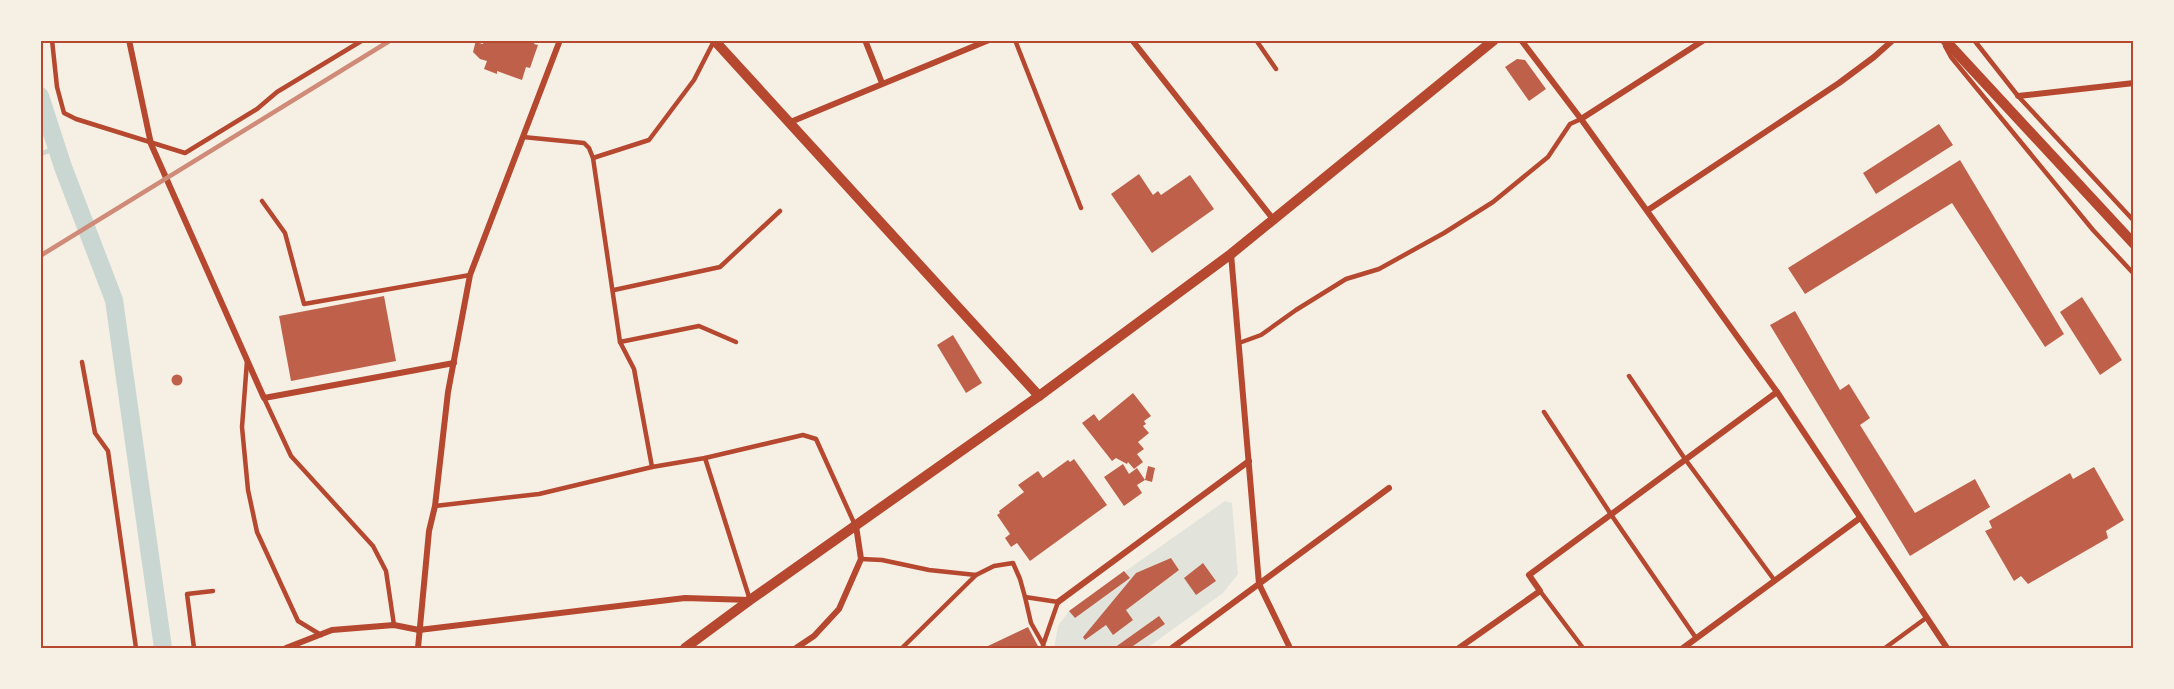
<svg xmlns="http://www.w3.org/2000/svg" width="2174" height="689" viewBox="0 0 2174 689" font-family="Karla,sans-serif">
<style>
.green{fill:#e2e4dc}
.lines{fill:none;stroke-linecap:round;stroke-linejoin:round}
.stream{stroke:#c9d6d2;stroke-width:5}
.canal{stroke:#c9d6d2;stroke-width:18}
.building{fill:#bf614a}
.service{stroke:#b5482f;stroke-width:4.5}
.minor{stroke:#b5482f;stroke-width:6}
.tertiary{stroke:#b5482f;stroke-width:10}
.rail{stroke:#cf8b77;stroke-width:4.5}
.neatline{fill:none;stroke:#b5482f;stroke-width:2}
</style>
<rect width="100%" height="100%" fill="#f6efe4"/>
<path class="green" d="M1225,501L1232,503L1238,574L1223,593L1147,648H1054L1058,626L1069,611Z"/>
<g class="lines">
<path class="stream" d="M40,154L57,148"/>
<path class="canal" d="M40,96L63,167L114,300L163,648"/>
</g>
<g class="building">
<path d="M476,40H481L479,43L483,44L484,40H535L534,44L538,45L530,68L526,67L522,80L497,71V74L484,69L487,61L480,59L473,52Z"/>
<path d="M1517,59L1525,60L1546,89L1529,101L1505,67Z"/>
<path d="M1939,124L1953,145L1876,194L1863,173Z"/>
<path d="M1960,160L2064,334L2045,347L1952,203L1805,294L1788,268Z"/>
<path d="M1139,174L1153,195L1158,191L1161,195L1190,175L1214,209L1152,253L1111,194Z"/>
<path d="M384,296L396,361L291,381L279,316Z"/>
<path d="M2082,297L2122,360L2100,375L2060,312Z"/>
<path d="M1795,311L1840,390L1849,384L1870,418L1860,425L1915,513L1975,479L1990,507L1910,556L1770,325Z"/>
<path d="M953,335L982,383L966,393L937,345Z"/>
<circle cx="177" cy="380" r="5.5"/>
<path d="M1133,393L1151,416L1144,421L1146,424L1143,426L1149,433L1138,442L1144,449L1137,454L1143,462L1134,469L1128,462L1127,464L1116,458L1112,461L1082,423L1094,414L1099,421Z"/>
<path d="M1074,459L1107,505L1030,561L1017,543L1011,547L1005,538L1010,534L997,515L1000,513L999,511L1024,492L1018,485L1038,471L1043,478L1068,460L1070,462Z"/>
<path d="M1123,464L1129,474L1137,468L1145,480L1137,485L1142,493L1124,506L1104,477Z"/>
<path d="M1148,466L1155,468L1152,482L1145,480Z"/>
<path d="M2094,467L2124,520L2106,531L2108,538L2028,584L2021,576L2014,581L1985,531L1992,528L1989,521L2070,473L2073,479Z"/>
<path d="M1171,558L1179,570L1126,610L1133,620L1113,635L1106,625L1085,640L1083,637L1136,573Z"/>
<path d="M1203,563L1216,581L1196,595L1184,578Z"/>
<path d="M1124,571L1130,578L1075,618L1069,611Z"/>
<path d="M1159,616L1165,624L1130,648H1114Z"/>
<path d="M1028,627L1039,648H989L988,646Z"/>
</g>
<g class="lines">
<g class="service">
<path d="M52,40L57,87L64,113L76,119L185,153L257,109L277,92L363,40"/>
<path d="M1015,40L1081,208"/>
<path d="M1256,40L1276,69"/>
<path d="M1974,40L2018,96L2134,221"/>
<path d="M1945,46L1951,57L2093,230L2134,274"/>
<path d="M523,137L584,143L589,148L593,158L620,342L634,369L652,467"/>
<path d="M593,158L649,140L694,80L714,41"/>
<path d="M262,201L285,233L304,304L470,275"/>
<path d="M614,290L720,267L780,211"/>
<path d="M620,342L699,326L736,342"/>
<path d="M1239,343L1261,335L1296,310L1346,279L1379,269L1444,233L1493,202L1548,157L1570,124L1581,119"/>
<path d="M247,361L242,427L248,490L257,532L298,621L321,635"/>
<path d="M82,362L95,433L108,451L136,648"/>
<path d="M1629,376L1685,459L1775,581"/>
<path d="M264,398L291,456L373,546L386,571L394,625"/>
<path d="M1544,412L1612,516L1696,638"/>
<path d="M705,458L750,600"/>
<path d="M435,506L539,494L652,467L705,458L803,435L816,439L855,525"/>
<path d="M861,559L882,560L929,570L976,575L994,566L1013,563L1020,579L1025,597L1058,602L1043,645L1044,648"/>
<path d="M1540,591L1583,648"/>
<path d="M1025,597L1031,623L1043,644"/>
<path d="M194,648L187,594L213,591"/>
<path d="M902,648L976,575"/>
<path d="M1885,648L1926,618"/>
</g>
<g class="minor">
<path d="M129,40L151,144L264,398L454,363"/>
<path d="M865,40L882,83"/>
<path d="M1132,40L1273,219"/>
<path d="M1521,40L1581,119L1777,392L1947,648"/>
<path d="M2018,96L2134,83"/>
<path d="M1581,119L1704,40"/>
<path d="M788,123L989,40"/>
<path d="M1648,210L1839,83L1874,57L1893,40"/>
<path d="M1231,254L1259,584L1290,648"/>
<path d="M1058,602L1249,461"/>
<path d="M286,648L332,630L394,625L419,630L685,598L750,600"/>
<path d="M418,648L429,531L435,506L448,392L470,275L560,40"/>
<path d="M796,648L814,636L839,609L861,559L856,526"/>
<path d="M1172,648L1389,488"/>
<path d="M1459,648L1540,591L1529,575L1777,392"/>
<path d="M1683,648L1860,518"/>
</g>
<g class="tertiary">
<path d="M714,40L1039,396"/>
<path d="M1945,40L2134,244"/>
<path d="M685,648L750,600L1039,396L1231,254L1494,40"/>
</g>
<path class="rail" d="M40,256L391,40"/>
</g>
<rect width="2174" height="689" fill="none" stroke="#f6efe4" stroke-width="84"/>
<rect x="42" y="42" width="2090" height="605" class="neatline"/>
</svg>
